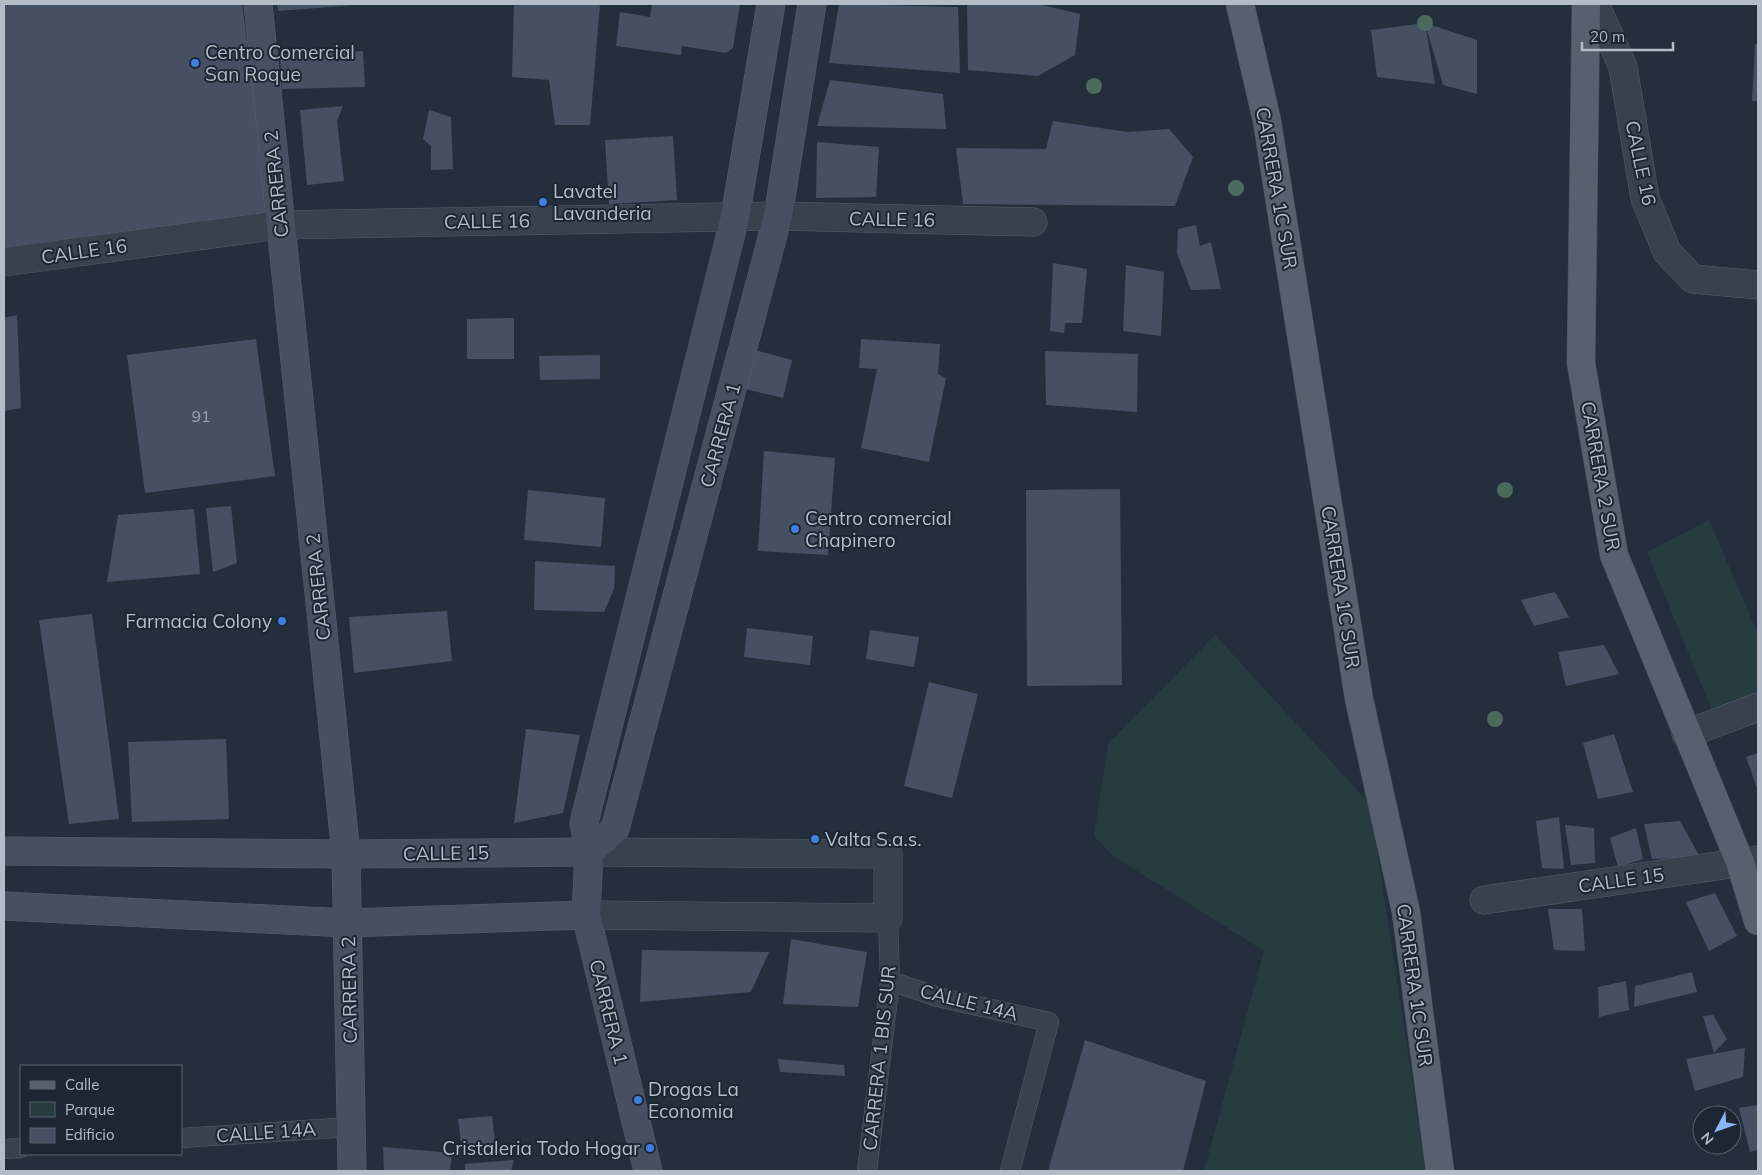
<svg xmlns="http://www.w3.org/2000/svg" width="1762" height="1175" viewBox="0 0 1762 1175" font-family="Mulish,sans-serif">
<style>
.green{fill:#263c3f}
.building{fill:#455162}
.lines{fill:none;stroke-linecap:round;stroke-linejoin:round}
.lane-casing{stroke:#565f6c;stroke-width:20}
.street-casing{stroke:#565f6c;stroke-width:29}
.secondary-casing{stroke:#565f6c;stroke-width:29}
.primary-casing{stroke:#414a57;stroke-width:29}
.lane{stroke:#38414e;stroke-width:19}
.street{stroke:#38414e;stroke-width:28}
.secondary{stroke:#465061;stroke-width:28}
.primary{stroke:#56606e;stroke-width:28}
.tree{fill:#4b6a5d}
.shop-dot{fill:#3f7fe0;stroke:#1d2633;stroke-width:2}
.labels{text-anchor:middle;stroke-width:4;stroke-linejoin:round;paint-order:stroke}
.number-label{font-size:16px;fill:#98a1af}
.poi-label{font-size:19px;fill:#b4bcc9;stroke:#1d2633;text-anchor:start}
.street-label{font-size:19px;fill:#b4bcc9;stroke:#1d2633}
</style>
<rect width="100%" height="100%" fill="#242f3e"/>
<g class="green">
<path d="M1709,520L1758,634V704L1715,718L1647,552Z"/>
<path d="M1215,635L1370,804L1426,1171H1204L1264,951L1112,855L1094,836L1108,744Z"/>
</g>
<g class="building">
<path d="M4,4H242L271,217L4,251Z"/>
<path d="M277,4H356V5L278,11Z"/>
<path d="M514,4H600L590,125H555L549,80L512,77Z"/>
<path d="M652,4H740L733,48L726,53L682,46L681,55L616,46L620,12L650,17Z"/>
<path d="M839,4L958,7L960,73L829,63Z"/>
<path d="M967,4H1038L1080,14L1075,55L1038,76L968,70Z"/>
<path d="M1425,23L1435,84L1377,77L1371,30Z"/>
<path d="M1425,23L1477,40V94L1443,85Z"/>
<path d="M1755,44H1758V101H1752Z"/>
<path d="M363,51L365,87L282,89L280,54Z"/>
<path d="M830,80L943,94L946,129L817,126Z"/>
<path d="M343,106L337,121L344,181L307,185L300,110Z"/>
<path d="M429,110L451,117L453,169L431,170V146L423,139Z"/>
<path d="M1053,121L1128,132L1169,129L1193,157L1175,206L963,204L956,148L1046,149Z"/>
<path d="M673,136L677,200L609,204L605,140Z"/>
<path d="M817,142L879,147L876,197L816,198Z"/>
<path d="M1196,225L1200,246L1211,242L1221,289L1191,290L1177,253L1178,229Z"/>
<path d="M1053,263L1087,269L1082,323H1065L1064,333L1050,331Z"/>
<path d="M1126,265L1164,272L1161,336L1123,331Z"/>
<path d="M17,315L21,408L4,411V318Z"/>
<path d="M514,318V359H467V319Z"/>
<path d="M256,339L275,476L145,493L127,355Z"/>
<path d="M861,339L940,344L938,374L946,378L929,462L861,448L877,369L859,368Z"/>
<path d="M755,350L792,360L783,398L745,389Z"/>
<path d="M1045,351L1138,354L1137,412L1046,405Z"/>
<path d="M600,355V379L540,380L539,356Z"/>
<path d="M764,451L835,458L828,555L758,551Z"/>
<path d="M1120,489L1122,685L1027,686L1026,490Z"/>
<path d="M528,490L605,498L601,547L524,540Z"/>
<path d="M231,506L237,563L213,572L206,508Z"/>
<path d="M194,509L200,574L107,582L118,515Z"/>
<path d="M535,561L615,566L614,589L604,612L534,610Z"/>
<path d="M1555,592L1569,617L1534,626L1521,600Z"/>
<path d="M447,611L452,661L354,673L349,617Z"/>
<path d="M92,614L119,819L69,824L39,620Z"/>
<path d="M747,628L813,636L810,665L744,657Z"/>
<path d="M870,630L919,637L914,667L866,659Z"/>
<path d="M1604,645L1619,674L1566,686L1558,652Z"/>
<path d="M929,682L978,694L952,798L904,786Z"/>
<path d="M526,729L580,735L563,813L514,823Z"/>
<path d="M1614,734L1633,792L1598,799L1583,743Z"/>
<path d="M226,739L229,819L132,822L128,742Z"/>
<path d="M1758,753V791L1746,757Z"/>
<path d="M1559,817L1564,869L1542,868L1536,821Z"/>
<path d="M1680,821L1700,857L1652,859L1644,824Z"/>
<path d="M1565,825L1594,828L1595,863L1571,865Z"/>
<path d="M1636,828L1643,859L1618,867L1610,838Z"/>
<path d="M1715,893L1737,936L1709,951L1686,902Z"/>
<path d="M1548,909H1582L1585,951L1554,950Z"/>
<path d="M791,939L867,952L858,1007L783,1004Z"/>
<path d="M642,950L769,952L751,992L640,1002Z"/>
<path d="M1692,972L1697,992L1634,1007L1635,986Z"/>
<path d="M1626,981L1629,1010L1599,1017L1598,987Z"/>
<path d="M1713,1015L1727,1039L1714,1053L1703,1016Z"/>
<path d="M1085,1040L1206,1081L1183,1171H1048Z"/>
<path d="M1745,1048L1743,1077L1695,1091L1686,1059Z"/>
<path d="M778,1059L844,1065L845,1076L780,1072Z"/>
<path d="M1758,1105V1150L1750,1152L1739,1108Z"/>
<path d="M492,1116L496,1149L462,1150L458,1119Z"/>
<path d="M383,1147L452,1153L450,1171H384Z"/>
<path d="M514,1160L511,1171H465V1164Z"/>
</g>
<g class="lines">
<defs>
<g id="lane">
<path d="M890,981L938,997L1049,1022L1010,1171"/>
<path d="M181,1138L351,1127"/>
<path d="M4,1149L21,1148"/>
<path d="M867,1171L890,981L888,918"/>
</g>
<g id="street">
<path d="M1595,4L1623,67L1645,198L1667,252L1693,279L1758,285"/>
<path d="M4,262L280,225L778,216L1033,222"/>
<path d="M1686,734L1758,707"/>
<path d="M1484,900L1758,860"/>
<path d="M586,915L888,918V854L589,852"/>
</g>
<g id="secondary">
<path d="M258,4L346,854L352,1171"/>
<path d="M4,851L346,854L589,852"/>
<path d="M589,852L615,829L778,216L812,4"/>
<path d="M4,906L347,923L586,915"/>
<path d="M648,1171L586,915L589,852L584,823L735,217L771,4"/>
</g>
<g id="primary">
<path d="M1240,4L1267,121L1359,699L1406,912L1440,1171"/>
<path d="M1586,4L1581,363L1614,555L1740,862L1758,921"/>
</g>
</defs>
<use href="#lane" class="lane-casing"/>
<use href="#street" class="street-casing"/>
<use href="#secondary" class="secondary-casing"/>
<use href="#primary" class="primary-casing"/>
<use href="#lane" class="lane"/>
<use href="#street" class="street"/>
<use href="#secondary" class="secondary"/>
<use href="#primary" class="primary"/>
</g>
<g class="tree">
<circle cx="1425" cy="23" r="8"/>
<circle cx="1094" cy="86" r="8"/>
<circle cx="1236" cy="188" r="8"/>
<circle cx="1505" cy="490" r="8"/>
<circle cx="1495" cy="719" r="8"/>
</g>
<g class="shop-dot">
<circle cx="195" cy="63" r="5"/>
<circle cx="543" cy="202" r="5"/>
<circle cx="795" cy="529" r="5"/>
<circle cx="282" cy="621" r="5"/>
<circle cx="815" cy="839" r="5"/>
<circle cx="638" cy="1100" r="5"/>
<circle cx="650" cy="1148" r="5"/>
</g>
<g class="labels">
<g class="number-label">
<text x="201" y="422">91</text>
</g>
<g class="poi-label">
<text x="205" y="59">Centro Comercial<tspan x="205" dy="22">San Roque</tspan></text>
<text x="553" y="198">Lavatel<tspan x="553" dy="22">Lavanderia</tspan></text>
<text x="805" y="525">Centro comercial<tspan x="805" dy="22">Chapinero</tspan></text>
<text x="272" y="628" text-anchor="end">Farmacia Colony</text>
<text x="825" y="846">Valta S.a.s.</text>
<text x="648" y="1096">Drogas La<tspan x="648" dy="22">Economia</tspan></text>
<text x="640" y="1155" text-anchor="end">Cristaleria Todo Hogar</text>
</g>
<g class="street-label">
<text transform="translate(1641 163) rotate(78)" y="7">CALLE 16</text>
<text transform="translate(276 184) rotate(-96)" y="7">CARRERA 2</text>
<text transform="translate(1277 188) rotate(80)" y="7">CARRERA 1C SUR</text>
<text transform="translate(892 219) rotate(1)" y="7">CALLE 16</text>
<text transform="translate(487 221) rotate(-1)" y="7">CALLE 16</text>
<text transform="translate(84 251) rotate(-8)" y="7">CALLE 16</text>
<text transform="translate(720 435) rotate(-75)" y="7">CARRERA 1</text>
<text transform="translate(1601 476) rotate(80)" y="7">CARRERA 2 SUR</text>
<text transform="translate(318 587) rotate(-96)" y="7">CARRERA 2</text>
<text transform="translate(1341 587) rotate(81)" y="7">CARRERA 1C SUR</text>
<text transform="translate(446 853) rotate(-1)" y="7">CALLE 15</text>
<text transform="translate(1621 880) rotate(-8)" y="7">CALLE 15</text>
<text transform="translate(1415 985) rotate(82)" y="7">CARRERA 1C SUR</text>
<text transform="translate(349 990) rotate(-91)" y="7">CARRERA 2</text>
<text transform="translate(969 1002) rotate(14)" y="7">CALLE 14A</text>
<text transform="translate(609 1012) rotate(76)" y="7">CARRERA 1</text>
<text transform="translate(879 1058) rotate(-84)" y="7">CARRERA 1 BIS SUR</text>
<text transform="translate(266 1132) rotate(-4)" y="7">CALLE 14A</text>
</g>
</g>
<rect width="1762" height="1175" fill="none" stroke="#b4bcc9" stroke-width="10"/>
<rect x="20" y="1065" width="162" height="90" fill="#1d2633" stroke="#59626f"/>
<rect x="30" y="1081" width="25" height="8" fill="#56606e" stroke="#59626f"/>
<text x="65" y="1090" font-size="15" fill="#b4bcc9">Calle</text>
<rect x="30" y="1102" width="25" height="15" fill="#263c3f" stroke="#59626f"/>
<text x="65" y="1115" font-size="15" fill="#b4bcc9">Parque</text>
<rect x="30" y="1128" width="25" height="15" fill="#455162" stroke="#59626f"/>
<text x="65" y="1140" font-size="15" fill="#b4bcc9">Edificio</text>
<g transform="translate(1717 1130) rotate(229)"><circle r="24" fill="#1d2633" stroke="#59626f"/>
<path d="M0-4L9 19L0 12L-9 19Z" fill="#8ab4f8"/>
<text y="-8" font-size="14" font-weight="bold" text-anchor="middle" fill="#b4bcc9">N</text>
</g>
<path d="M1582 42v8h91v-8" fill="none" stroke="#b4bcc9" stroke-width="2.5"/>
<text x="1590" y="42" font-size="15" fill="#b4bcc9" stroke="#1d2633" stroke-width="4" paint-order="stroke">20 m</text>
</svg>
